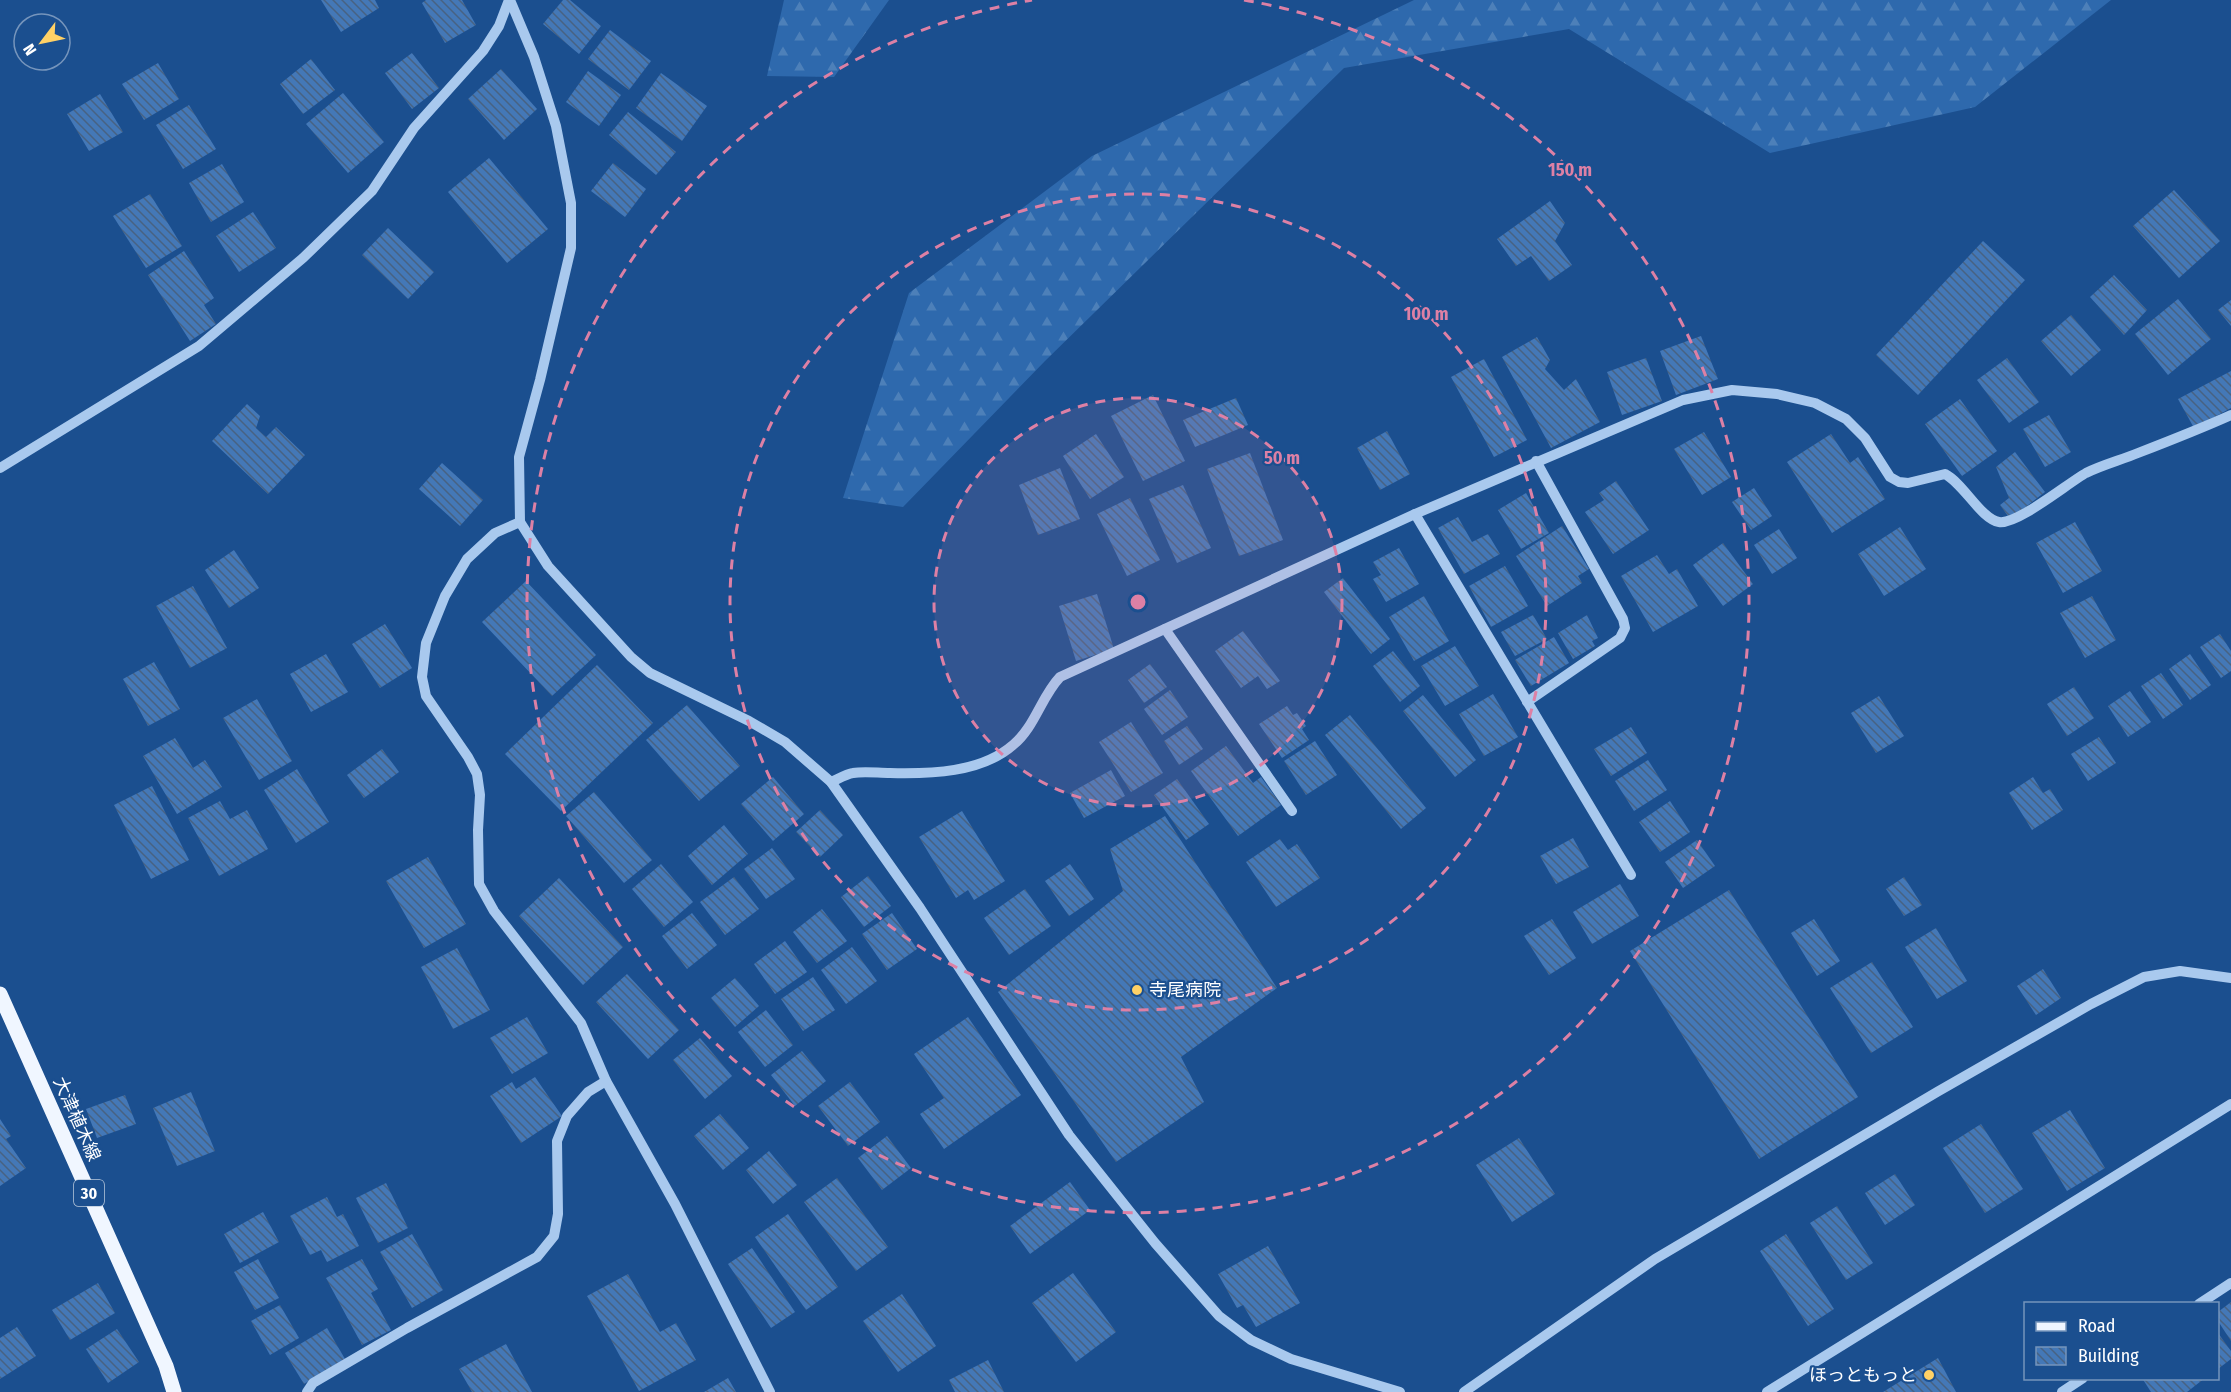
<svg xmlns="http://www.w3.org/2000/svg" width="2231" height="1392" viewBox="0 0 2231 1392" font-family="'Fira Sans Condensed','Noto Sans JP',sans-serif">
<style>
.forest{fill:url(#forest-firs)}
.building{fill:url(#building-back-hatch)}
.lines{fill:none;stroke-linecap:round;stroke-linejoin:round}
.minor{stroke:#a9c9ee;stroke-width:10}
.major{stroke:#f0f6ff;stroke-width:15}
.ring{fill:none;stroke:#dd80a5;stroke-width:3;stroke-dasharray:10 8}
.poi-dot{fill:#ffd166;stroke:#1b4f8f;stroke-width:2}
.labels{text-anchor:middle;stroke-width:4.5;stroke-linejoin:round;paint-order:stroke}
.shield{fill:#1b4f8f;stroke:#bbcadd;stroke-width:1.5}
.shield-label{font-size:16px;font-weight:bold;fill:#fff}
.poi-label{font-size:18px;fill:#fff;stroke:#1b4f8f;text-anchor:start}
.street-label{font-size:18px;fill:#fff;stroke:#1b4f8f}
.centre{fill:#dd80a5;stroke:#1b4f8f;stroke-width:3}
.ring-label{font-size:18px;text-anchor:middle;font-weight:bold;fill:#dd80a5;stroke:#1b4f8f;stroke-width:4.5;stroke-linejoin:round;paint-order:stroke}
</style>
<defs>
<pattern id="forest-firs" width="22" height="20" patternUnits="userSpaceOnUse" patternTransform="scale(1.5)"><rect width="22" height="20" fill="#2e69ad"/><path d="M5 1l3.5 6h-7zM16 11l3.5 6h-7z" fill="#4d80b9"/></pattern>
<pattern id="building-back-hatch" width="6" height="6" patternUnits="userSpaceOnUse" patternTransform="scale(1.5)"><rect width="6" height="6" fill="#4478b7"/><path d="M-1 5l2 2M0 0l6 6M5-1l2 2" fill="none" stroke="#486282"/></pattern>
</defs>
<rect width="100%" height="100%" fill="#1b4f8f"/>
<g class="forest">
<path d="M784,0H889L834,77L767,76Z"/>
<path d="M1414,0H2111L1975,107L1770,153L1569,29L1344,68L1045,361L903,507L843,498L909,293L1092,156Z"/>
</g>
<g class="building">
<path d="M321,0H375L379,8L341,32Z"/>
<path d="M426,0H462L476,25L445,43L422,3Z"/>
<path d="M563,0H570L601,26L579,54L543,24Z"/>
<path d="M610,30L651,61L629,90L588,59Z"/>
<path d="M412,53L439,88L412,109L385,73Z"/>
<path d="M311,59L335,90L303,114L280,84Z"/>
<path d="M158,63L179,99L144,120L122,84Z"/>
<path d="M501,69L537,109L504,140L468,99Z"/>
<path d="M588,71L621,95L599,126L566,102Z"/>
<path d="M661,73L707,106L682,141L636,108Z"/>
<path d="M343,93L384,142L348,173L306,124Z"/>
<path d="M100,94L123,132L89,151L67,114Z"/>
<path d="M189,105L216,149L183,169L156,125Z"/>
<path d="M628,112L676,152L656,175L609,135Z"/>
<path d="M489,158L548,229L507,263L448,192Z"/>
<path d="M613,163L646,189L625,217L591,191Z"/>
<path d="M222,164L244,202L211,222L189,183Z"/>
<path d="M2174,190L2220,241L2179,278L2133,226Z"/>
<path d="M150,194L182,246L146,268L113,216Z"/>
<path d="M1550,201L1565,223L1555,241L1572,265L1549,281L1531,256L1516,266L1497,239Z"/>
<path d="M253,212L276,248L239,272L216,236Z"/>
<path d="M388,228L434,272L408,299L362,255Z"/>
<path d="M1983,241L2025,280L1918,395L1876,355Z"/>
<path d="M184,251L214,298L204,305L216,324L190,341L148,275Z"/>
<path d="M2114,275L2147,310L2124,335L2090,297Z"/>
<path d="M2178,299L2211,339L2168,375L2135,334Z"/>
<path d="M2231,300V326L2218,310Z"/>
<path d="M2071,315L2101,350L2071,376L2041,341Z"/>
<path d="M1701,336L1718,379L1676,395L1660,351Z"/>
<path d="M1537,337L1550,360L1545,369L1564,390L1576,379L1600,422L1551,448L1502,357Z"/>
<path d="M1646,358L1662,401L1622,415L1607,372Z"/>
<path d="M2007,358L2039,402L2009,423L1977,380Z"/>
<path d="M1484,359L1527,440L1494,457L1451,377Z"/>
<path d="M2231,371V408L2194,428L2178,399Z"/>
<path d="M1153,395L1185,461L1143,481L1111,416Z"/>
<path d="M1236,398L1248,425L1195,447L1183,420Z"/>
<path d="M1960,399L1997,451L1962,476L1925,424Z"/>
<path d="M247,404L260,416L256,428L266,437L276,427L305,455L268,494L212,441Z"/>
<path d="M2049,415L2071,452L2045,467L2023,429Z"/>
<path d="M1387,431L1410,474L1380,490L1357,448Z"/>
<path d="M1704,432L1731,477L1702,495L1674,449Z"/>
<path d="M1096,434L1124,477L1090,499L1063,456Z"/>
<path d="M1831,434L1850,463L1858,457L1885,499L1832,533L1787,462Z"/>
<path d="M2015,452L2045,492L2010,519L2000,505L2009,498L1996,467Z"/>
<path d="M1250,453L1283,540L1239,556L1207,469Z"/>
<path d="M442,463L483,500L460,526L419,489Z"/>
<path d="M1060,468L1080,519L1038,535L1019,485Z"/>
<path d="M1616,481L1649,530L1613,554L1585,512L1604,500L1599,493Z"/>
<path d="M1183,485L1211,548L1177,563L1149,499Z"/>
<path d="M1754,488L1772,516L1751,530L1732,502Z"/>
<path d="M1526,493L1549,533L1521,549L1498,510Z"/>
<path d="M1130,498L1160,560L1127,576L1097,514Z"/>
<path d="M1458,517L1472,542L1488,534L1500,554L1464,574L1438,528Z"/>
<path d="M2075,522L2102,571L2063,593L2036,543Z"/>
<path d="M1562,526L1589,569L1578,576L1582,583L1547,606L1516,556Z"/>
<path d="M1900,527L1926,569L1884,596L1858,554Z"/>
<path d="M1779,529L1797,558L1772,574L1754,545Z"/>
<path d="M1723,543L1753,584L1723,606L1693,565Z"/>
<path d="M1399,548L1419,584L1386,602L1373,579L1381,575L1373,562Z"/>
<path d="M234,550L259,588L229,608L205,570Z"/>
<path d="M1657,555L1669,574L1677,569L1698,606L1653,632L1621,576Z"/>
<path d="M1505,566L1528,606L1491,627L1469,586Z"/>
<path d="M1343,578L1390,639L1371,654L1324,592Z"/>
<path d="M526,581L596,655L552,696L482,622Z"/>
<path d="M193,586L227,648L190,668L156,606Z"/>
<path d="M1097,594L1114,649L1076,661L1059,606Z"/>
<path d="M1424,596L1449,641L1414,661L1389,617Z"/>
<path d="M2092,596L2116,640L2085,658L2060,613Z"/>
<path d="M1533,615L1547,639L1515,656L1501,632Z"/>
<path d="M1587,615L1598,638L1592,641L1595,646L1573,659L1558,633Z"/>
<path d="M385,624L412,668L380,688L352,644Z"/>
<path d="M1243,631L1280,681L1267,689L1258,676L1241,688L1215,651Z"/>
<path d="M2220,634L2231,651V671L2221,678L2200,647Z"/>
<path d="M1554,637L1569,663L1531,686L1515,660Z"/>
<path d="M1455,646L1479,686L1445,706L1421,666Z"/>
<path d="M1393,651L1420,686L1400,702L1373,666Z"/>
<path d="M326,654L348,692L311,712L290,674Z"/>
<path d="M2190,654L2211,685L2190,700L2169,669Z"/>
<path d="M154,662L180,709L148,726L123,679Z"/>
<path d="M1150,664L1167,687L1144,703L1128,680Z"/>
<path d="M597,665L653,723L561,811L505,754Z"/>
<path d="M2161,673L2183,705L2163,719L2141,686Z"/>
<path d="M2074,687L2094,718L2067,736L2047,704Z"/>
<path d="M1170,690L1188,717L1162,735L1144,709Z"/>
<path d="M2130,691L2151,722L2128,737L2108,706Z"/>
<path d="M1493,694L1518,737L1484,756L1459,714Z"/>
<path d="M1423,695L1476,760L1455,777L1403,711Z"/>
<path d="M1879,696L1904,736L1876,753L1851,713Z"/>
<path d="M257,699L292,761L259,780L223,718Z"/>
<path d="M687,705L740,766L699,801L646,740Z"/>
<path d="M1287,706L1293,715L1297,713L1306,726L1302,729L1309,740L1282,758L1259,724Z"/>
<path d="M1350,715L1426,808L1401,829L1325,735Z"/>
<path d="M1131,722L1163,773L1131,792L1099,742Z"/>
<path d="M1187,726L1203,749L1179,765L1164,741Z"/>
<path d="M1631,727L1647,753L1611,776L1594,749Z"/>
<path d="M2099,737L2116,763L2088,781L2071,754Z"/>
<path d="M175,738L193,768L205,760L222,787L177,814L143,756Z"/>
<path d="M1315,741L1337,775L1306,795L1284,761Z"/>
<path d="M1226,746L1253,783L1261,777L1281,805L1238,836L1191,771Z"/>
<path d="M382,749L399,772L364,798L347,775Z"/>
<path d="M1648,760L1667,790L1634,811L1615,781Z"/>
<path d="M297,769L329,822L296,843L264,790Z"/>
<path d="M1111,770L1125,796L1084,818L1070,793Z"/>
<path d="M773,777L804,814L773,841L741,804Z"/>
<path d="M2033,777L2043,793L2050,789L2063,810L2032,830L2009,793Z"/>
<path d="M1177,779L1209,824L1186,840L1154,795Z"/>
<path d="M152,786L189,860L151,879L114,805Z"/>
<path d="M594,792L652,860L624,883L566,816Z"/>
<path d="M220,801L230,819L247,810L268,849L219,876L188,818Z"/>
<path d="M1670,801L1690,832L1660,852L1639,822Z"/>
<path d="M820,810L843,835L820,857L796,832Z"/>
<path d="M962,811L1005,881L974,900L968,890L956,898L919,837Z"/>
<path d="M1165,816L1277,988L1181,1057L1204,1102L1116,1162L998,992L1123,891L1110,849Z"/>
<path d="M724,825L748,854L712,885L688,856Z"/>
<path d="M1573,838L1589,867L1556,884L1540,856Z"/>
<path d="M1280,839L1288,850L1297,844L1320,878L1276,907L1246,862Z"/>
<path d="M1697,840L1715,866L1683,888L1665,862Z"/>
<path d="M772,848L795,879L766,899L744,869Z"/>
<path d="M428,857L466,924L424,948L386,881Z"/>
<path d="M661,864L693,902L664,927L632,889Z"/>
<path d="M1070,864L1094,899L1069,916L1045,881Z"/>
<path d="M868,876L891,906L864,927L841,897Z"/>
<path d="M734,877L759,909L725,935L700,902Z"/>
<path d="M1904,877L1922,905L1904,916L1886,889Z"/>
<path d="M559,878L623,947L583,985L519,916Z"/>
<path d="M1620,884L1639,916L1592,944L1573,912Z"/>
<path d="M1025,889L1051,926L1009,955L984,918Z"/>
<path d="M1729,890L1858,1097L1759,1159L1630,951Z"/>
<path d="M822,909L847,941L817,963L793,932Z"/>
<path d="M692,913L717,945L687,969L662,936Z"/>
<path d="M892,913L917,949L887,970L862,934Z"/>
<path d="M1552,919L1576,958L1549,975L1524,936Z"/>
<path d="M1814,919L1840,961L1817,976L1791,933Z"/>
<path d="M1936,928L1967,981L1937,999L1905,947Z"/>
<path d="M785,941L807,972L775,994L754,964Z"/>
<path d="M852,947L877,981L846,1004L821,970Z"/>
<path d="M457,948L490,1010L453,1029L421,967Z"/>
<path d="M1872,962L1913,1027L1871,1053L1830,988Z"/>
<path d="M2043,969L2061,998L2036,1015L2017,986Z"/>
<path d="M627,974L679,1030L648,1059L596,1002Z"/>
<path d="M813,977L835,1010L803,1031L781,999Z"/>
<path d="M735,978L759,1006L735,1027L711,998Z"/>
<path d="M766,1010L793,1045L765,1067L738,1032Z"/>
<path d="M527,1017L548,1053L512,1074L490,1038Z"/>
<path d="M968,1017L1021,1095L944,1149L920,1114L944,1098L914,1054Z"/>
<path d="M700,1038L732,1076L705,1099L673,1060Z"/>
<path d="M802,1051L826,1081L795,1106L771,1075Z"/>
<path d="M535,1077L562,1116L521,1143L490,1096L512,1082L516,1089Z"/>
<path d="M850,1082L880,1122L848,1146L818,1106Z"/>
<path d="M191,1092L215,1151L177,1166L153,1108Z"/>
<path d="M125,1095L136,1124L97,1138L86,1109Z"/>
<path d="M2070,1110L2105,1168L2067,1191L2032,1133Z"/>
<path d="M720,1114L749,1148L723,1170L694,1136Z"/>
<path d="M0,1119L11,1136L6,1139L26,1168L0,1186Z"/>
<path d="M1981,1124L2023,1189L1985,1213L1943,1148Z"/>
<path d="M887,1136L911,1168L882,1190L858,1158Z"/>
<path d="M1519,1138L1555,1194L1512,1222L1476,1165Z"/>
<path d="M769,1151L797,1185L773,1204L746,1170Z"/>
<path d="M1895,1174L1915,1205L1885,1225L1865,1193Z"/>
<path d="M837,1178L888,1247L856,1271L804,1202Z"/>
<path d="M1070,1182L1090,1210L1030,1254L1010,1226Z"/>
<path d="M386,1183L408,1228L378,1243L356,1198Z"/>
<path d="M327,1197L337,1217L343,1214L359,1246L327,1262L321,1250L310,1255L290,1216Z"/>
<path d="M1837,1206L1873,1263L1846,1280L1810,1223Z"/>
<path d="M263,1212L279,1242L240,1263L224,1234Z"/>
<path d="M788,1214L838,1287L806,1310L755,1237Z"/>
<path d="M412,1234L443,1290L412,1308L380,1252Z"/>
<path d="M1786,1234L1834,1309L1808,1326L1760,1251Z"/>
<path d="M1268,1246L1300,1303L1256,1327L1243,1305L1237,1308L1218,1274Z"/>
<path d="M752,1248L795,1312L771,1328L728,1264Z"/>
<path d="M258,1259L279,1298L255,1310L234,1272Z"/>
<path d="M362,1259L378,1289L371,1293L391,1330L362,1345L326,1278Z"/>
<path d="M1073,1273L1116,1332L1076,1362L1032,1303Z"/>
<path d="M628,1274L660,1332L676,1323L696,1360L639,1391L587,1296Z"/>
<path d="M98,1283L115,1313L70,1340L52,1310Z"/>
<path d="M902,1294L936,1346L898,1372L863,1321Z"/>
<path d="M2231,1302V1341L2218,1321V1312Z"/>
<path d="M280,1305L299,1338L270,1355L251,1321Z"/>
<path d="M17,1327L36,1356L0,1379V1338Z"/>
<path d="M327,1328L345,1359L304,1384L285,1353Z"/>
<path d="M117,1329L139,1362L108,1383L86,1349Z"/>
<path d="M2218,1333L2231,1351V1359L2218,1369Z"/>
<path d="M506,1344L532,1392H472L459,1369Z"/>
<path d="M1938,1358L1956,1392H1883Z"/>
<path d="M988,1360L1004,1392H955L949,1380Z"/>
<path d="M728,1378L736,1392H704Z"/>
<path d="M2142,1378H2205L2187,1392H2151Z"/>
</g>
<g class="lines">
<g class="minor">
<path d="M510,0L534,57L556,126L571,203V248L540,380L519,457L520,522L548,566L631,657L650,673L749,721L785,742L831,782L920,908L1069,1135L1155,1243L1219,1316L1251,1340L1291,1359L1400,1392"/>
<path d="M0,468L199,346L303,258L372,191L414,128L483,51L499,26L509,0"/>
<path d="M1415,514L1631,875"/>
<path d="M520,522L495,533L467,559L445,596L426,643L422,677L426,696L468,757L477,774L480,795L478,830L479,884L494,911L581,1023L606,1081L675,1204L770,1392"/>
<path d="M1165,629L1292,811"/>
<path d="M1527,702L1620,638L1625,628L1623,619L1536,461"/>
<path d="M831,782C838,779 846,774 853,773C864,771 878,773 890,773C930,774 981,773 1013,745C1035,727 1041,697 1060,677L1415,514L1683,400L1732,390L1777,394L1815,403L1846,419L1865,438L1890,477L1899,482L1908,483L1945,474C1964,484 1981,519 1999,522C2017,525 2068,483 2086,473C2102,465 2121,460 2138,453C2169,441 2200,429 2231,415"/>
<path d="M2199,1304L2231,1283"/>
<path d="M307,1392L313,1383L407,1328L537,1257L554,1236L558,1214L557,1141L567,1116L588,1092L606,1081"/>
<path d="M1464,1392L1655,1259L1937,1092L2091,1004L2144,977L2180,971L2231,978"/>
<path d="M1767,1392L2231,1104"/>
<path d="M2062,1392L2083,1378"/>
</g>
<path class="major" d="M0,994L166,1366L174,1392"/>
</g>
<circle cx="1138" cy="602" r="204" fill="#dd80a5" fill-opacity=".12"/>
<g class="ring">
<circle cx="1138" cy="602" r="204"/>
<circle cx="1138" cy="602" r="408"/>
<path d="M1244 0A611 611 0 1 1 1032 0"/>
</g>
<g class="poi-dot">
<circle cx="1137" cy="990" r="6"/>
<circle cx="1929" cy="1375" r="6"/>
</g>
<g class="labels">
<rect class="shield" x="74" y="1180" width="30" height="26" rx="4.5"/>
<g class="shield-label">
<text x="89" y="1199">30</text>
</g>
<g class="poi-label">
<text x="1149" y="996">寺尾病院</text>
<text x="1917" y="1381" text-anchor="end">ほっともっと</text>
</g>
<g class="street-label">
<text transform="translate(77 1119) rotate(66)" y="6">大津植木線</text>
</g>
</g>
<circle cx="1138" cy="602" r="9" class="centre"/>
<g class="ring-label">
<text x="1570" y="176">150 m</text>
<text x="1426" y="320">100 m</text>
<text x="1282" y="464">50 m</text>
</g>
<rect x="2024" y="1302" width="195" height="78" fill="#1b4f8f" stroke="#7695bc" stroke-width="1.5"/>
<rect x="2036" y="1322" width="30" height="9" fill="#f0f6ff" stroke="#7695bc" stroke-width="1.5"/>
<text x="2078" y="1332" font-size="18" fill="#ffffff">Road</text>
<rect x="2036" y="1347" width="30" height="18" fill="url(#building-back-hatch)" stroke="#7695bc" stroke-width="1.5"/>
<text x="2078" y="1362" font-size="18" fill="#ffffff">Building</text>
<g transform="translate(42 42) rotate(238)"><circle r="28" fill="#1b4f8f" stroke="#7695bc" stroke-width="1.5"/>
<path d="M0-4.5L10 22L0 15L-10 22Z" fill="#ffd166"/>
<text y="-9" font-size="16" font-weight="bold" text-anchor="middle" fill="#ffffff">N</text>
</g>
</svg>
